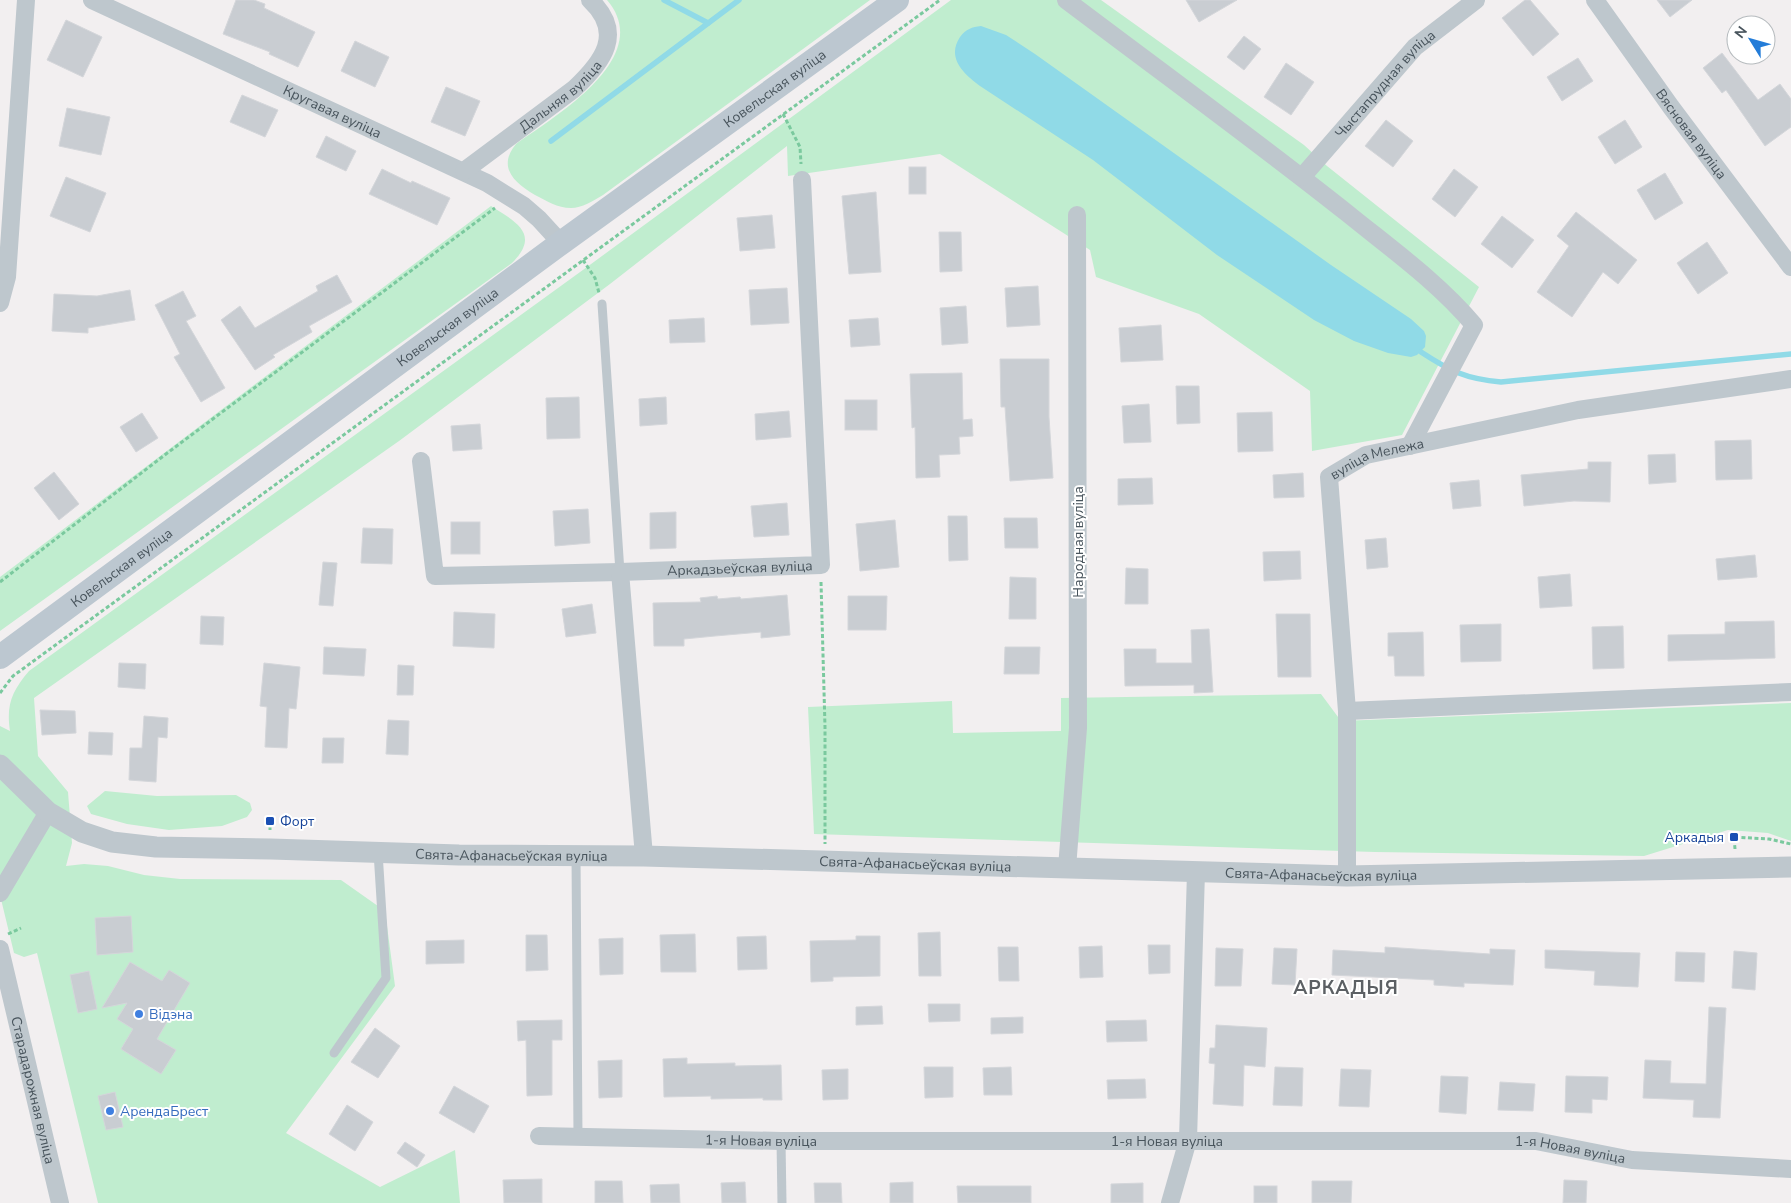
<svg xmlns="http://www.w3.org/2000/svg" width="1791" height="1203" viewBox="0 0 1791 1203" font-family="'Nunito Sans',sans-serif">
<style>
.green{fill:#c0edcf}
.water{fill:#90dae7}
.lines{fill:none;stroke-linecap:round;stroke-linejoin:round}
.stream{stroke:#90dae7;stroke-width:5.5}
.building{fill:#c9cdd2;stroke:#d4d6da}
.path{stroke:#7ac99e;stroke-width:3;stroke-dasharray:4 2.5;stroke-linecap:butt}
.service{stroke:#bec7cd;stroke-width:9}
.minor{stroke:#bec7cd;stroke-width:18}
.tertiary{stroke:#bec7cd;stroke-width:21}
.secondary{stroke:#bcc7d0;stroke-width:24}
.transit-dot{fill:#1a4fb4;stroke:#fff;stroke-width:2}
.shop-dot{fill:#3f7fe0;stroke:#fff;stroke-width:2}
.labels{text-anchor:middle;stroke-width:4;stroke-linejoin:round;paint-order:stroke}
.street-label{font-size:14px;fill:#48545c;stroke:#fff}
.transit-label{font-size:14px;fill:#164399;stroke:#fff;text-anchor:start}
.shop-label{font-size:14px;fill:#366cbe;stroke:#fff;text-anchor:start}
.district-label{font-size:19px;font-weight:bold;letter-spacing:1px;fill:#5c6064;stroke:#fff}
</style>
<rect width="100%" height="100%" fill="#f2eff0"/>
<g class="green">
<path d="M607,0H870L603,195C593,201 582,208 571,208C557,208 547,201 535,195C514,183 497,167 516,144C555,116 656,57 607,0Z"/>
<path d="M951,0H1101L1304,145L1327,166L1479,287L1402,435L1312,451L1310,391L1199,314L1096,277L1090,250L940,154L788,176L787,146L610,284L399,441L34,698L38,756L68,792L72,843L66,866L84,864L108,866L144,875L180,879L341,880L385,911L395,986L286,1133L380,1187L455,1150L460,1203H98L37,953L24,957L14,953L0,895V726L10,731C6,705 12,691 29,671L587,267Z"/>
<path d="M491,206C516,222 541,234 512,263L0,631V577Z"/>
<path d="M1321,694L1341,721L1791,703V841L1768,833L1728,830L1644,856L1375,852L814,834L808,707L952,701L953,733L1061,731V698Z"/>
<path d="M105,791L157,796L236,795L250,803L252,810L247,817L222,826L169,830L127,824L91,814L87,806Z"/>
</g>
<path class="water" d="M981,26L1006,35L1035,54L1331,265L1411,319L1424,331L1426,336L1425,347L1417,355L1411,357L1388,353L1354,341L1314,320L1217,255L1093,160L980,86C964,74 946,58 960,37C966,29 972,27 981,26Z"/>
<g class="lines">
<g class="stream">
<path d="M664,0L708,23"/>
<path d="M551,141L739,0"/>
<path d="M1421,352C1450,371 1466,379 1501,382L1791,354"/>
</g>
</g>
<g class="building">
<path d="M236,0H254L265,4L264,8L315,32L298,67L269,54L270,52L223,34Z"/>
<path d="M1186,0H1237L1199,22Z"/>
<path d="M1525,0H1530L1559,34L1533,56L1502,18Z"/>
<path d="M1657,0H1692L1670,17Z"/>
<path d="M66,20L102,37L83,77L47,60Z"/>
<path d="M1244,36L1261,49L1244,70L1227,57Z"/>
<path d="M355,41L389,57L375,87L341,71Z"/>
<path d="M1722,53L1758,100L1780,84L1791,99V127L1765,146L1726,90L1722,93L1703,68Z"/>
<path d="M1578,58L1593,81L1562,101L1547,77Z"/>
<path d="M1286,63L1314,82L1291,115L1264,97Z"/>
<path d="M446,87L480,101L465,136L431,122Z"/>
<path d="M242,95L278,110L265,137L230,122Z"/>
<path d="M67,108L110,117L101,155L59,146Z"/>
<path d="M1386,120L1413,141L1393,167L1365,146Z"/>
<path d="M1625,120L1642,147L1615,164L1598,137Z"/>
<path d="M326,136L356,151L346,171L316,157Z"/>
<rect x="909" y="167" width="17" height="27"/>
<path d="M382,169L411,183L412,181L450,198L437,225L369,194Z"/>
<path d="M1454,169L1478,187L1455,217L1432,199Z"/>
<path d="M1665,173L1683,203L1655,220L1637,190Z"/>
<path d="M66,177L106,193L90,232L50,216Z"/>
<path d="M876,192L881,272L849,274L842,196Z"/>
<path d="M1576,212L1637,260L1618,284L1603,272L1572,317L1537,292L1569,246L1557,236Z"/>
<path d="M772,215L775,248L740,251L737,218Z"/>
<path d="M1502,216L1534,240L1512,268L1481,244Z"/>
<path d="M939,232H961L962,271L940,272Z"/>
<path d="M1707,242L1728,273L1698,294L1677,263Z"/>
<path d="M337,275L352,302L309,326L312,332L273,355L275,357L255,370L221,320L240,306L255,328L318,291L316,286Z"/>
<path d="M1038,286L1040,325L1007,327L1005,288Z"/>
<path d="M787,288L789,323L751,325L749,290Z"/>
<path d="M130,290L135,320L88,328V333L52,331L54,294L97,296Z"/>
<path d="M183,291L196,316L186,321L225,388L201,402L174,357L180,354L155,305Z"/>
<path d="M966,306L968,343L942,345L940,308Z"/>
<path d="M704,318L705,342L670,343L669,320Z"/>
<path d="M878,318L880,345L851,347L849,320Z"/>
<path d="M1161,325L1163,360L1121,362L1119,328Z"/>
<path d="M1000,359H1049V417L1053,478L1010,481L1005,407H1001Z"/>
<path d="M962,373L963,420L972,419L973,436L959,437L960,454L939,455L940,477L916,478L915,427L912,428L910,374Z"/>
<path d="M1176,386H1199L1200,423L1177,424Z"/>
<path d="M579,397L580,438L547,439L546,398Z"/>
<path d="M666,397L667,424L640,426L639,399Z"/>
<rect x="845" y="400" width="32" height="30"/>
<path d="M1149,404L1151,442L1124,443L1122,406Z"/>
<path d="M789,411L791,437L756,440L755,414Z"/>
<path d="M1272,412L1273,451L1238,452L1237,413Z"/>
<path d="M142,413L158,438L136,452L120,427Z"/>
<path d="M480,424L482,449L453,451L451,426Z"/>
<path d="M1751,440L1752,479L1716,480L1715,441Z"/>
<path d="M1675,454L1676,482L1649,484L1648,455Z"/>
<path d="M1588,462H1611L1610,502L1574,501L1524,506L1521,475L1588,469Z"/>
<path d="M54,472L79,504L59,520L34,488Z"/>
<path d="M1303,473L1304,497L1274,498L1273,475Z"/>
<path d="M1152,478L1153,504L1118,505V479Z"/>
<path d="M1479,480L1481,506L1453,509L1450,483Z"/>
<path d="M787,503L789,535L754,537L751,506Z"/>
<path d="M588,509L590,543L555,546L553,511Z"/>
<path d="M676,512V548L650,549V513Z"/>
<path d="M948,516H967L968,560L949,561Z"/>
<path d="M1004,518H1037L1038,548H1005Z"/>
<path d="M895,520L899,567L860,571L856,524Z"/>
<rect x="451" y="522" width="29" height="32"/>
<path d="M363,528L393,529L392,564L361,563Z"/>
<path d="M1386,538L1388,567L1367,569L1365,540Z"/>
<path d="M1300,551L1301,579L1264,581L1263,552Z"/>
<path d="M1755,555L1757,577L1718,580L1716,559Z"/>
<path d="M323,562L337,563L333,606L319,605Z"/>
<path d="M1126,568L1148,569V604H1125Z"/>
<path d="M1570,574L1572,606L1540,608L1538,577Z"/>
<path d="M1010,577L1036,578V619H1009Z"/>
<path d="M787,595L790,635L761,638V632L715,636L684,639V646H654L653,603L701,602L700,598L717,596L718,599L740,597L741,599Z"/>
<path d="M848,596H887L886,630H848Z"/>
<path d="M592,604L596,633L566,637L562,609Z"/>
<path d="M454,612L495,614L494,648L453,646Z"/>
<path d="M1276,614H1310L1311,677H1278Z"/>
<path d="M201,616L224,617L223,645L200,644Z"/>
<path d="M1774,621L1775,658L1668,661V635L1725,634V622Z"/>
<path d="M1501,624V661L1461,662L1460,625Z"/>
<path d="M1623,626L1624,668L1593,669L1592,627Z"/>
<path d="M1209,629L1213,692L1194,693V685L1125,686L1124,649H1156V663H1192L1191,630Z"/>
<path d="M1423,632L1424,676H1395L1394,656H1388V633Z"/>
<path d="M324,647L366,649L364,676L323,674Z"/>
<path d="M1005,647H1040L1039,674H1004Z"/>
<path d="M119,663L146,664L145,689L118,687Z"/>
<path d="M264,663L300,667L296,709L289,708L287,748L265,747L267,707L260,706Z"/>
<path d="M398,665L414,666L413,695H397Z"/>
<path d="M40,710L75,711L76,733L42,735Z"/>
<path d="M144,716L168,718L167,738L158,737L156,782L129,780L130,748H142Z"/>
<path d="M388,720L409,721L408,755L386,754Z"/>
<path d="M89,732L113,733L112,755L88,754Z"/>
<path d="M323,738H344L343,763H322Z"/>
<path d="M131,916L133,952L97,955L95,918Z"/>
<path d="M940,932L941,976H919L918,933Z"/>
<path d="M695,934L696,972H661L660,935Z"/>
<path d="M526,935H547L548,970L526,971Z"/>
<path d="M766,936L767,969L738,970L737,937Z"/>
<path d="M856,936H880V976L833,977V981L811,982L810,941L856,940Z"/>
<path d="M623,938V974L600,975L599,939Z"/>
<path d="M464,940V963L426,964V941Z"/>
<path d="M1148,945H1170V973L1149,974Z"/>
<path d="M1102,946L1103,977L1080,978L1079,947Z"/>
<path d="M998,947H1018L1019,981H999Z"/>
<path d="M1385,947L1490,954V949L1515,950L1513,985L1464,983V987L1434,985V980L1332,975L1333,950L1385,953Z"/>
<path d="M1216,948L1243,949L1241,986H1215Z"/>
<path d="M1274,948L1297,949L1295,985L1272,984Z"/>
<path d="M1545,950L1640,953L1638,987L1594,985L1595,971L1545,968Z"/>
<path d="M1734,951L1757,953L1755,990L1732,988Z"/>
<path d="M1676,952L1705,953L1704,982L1675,981Z"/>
<path d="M130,962L162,981L169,970L190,983L157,1039L176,1050L161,1074L121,1049L133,1029L117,1019L127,1003L102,1008Z"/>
<path d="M89,971L97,1009L78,1013L70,975Z"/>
<path d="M928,1004H960V1021L929,1022Z"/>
<path d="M882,1006L883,1024L856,1025V1007Z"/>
<path d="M1709,1007L1726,1008L1720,1118L1693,1117L1694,1100L1643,1098L1645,1060L1671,1061L1670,1083L1706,1084Z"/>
<path d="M1023,1017V1033L991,1034V1018Z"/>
<path d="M562,1020V1040H552V1095L527,1096L526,1040L518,1041L517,1021Z"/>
<path d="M1146,1020L1147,1041L1107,1042L1106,1021Z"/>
<path d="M1216,1025L1267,1028L1265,1067L1244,1065L1243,1106L1213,1104L1215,1064L1209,1063L1210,1048H1215Z"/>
<path d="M375,1028L400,1046L378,1078L351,1062Z"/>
<path d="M687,1058V1064L735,1063V1066L781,1065L782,1100H763V1098L711,1099V1096L664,1097L663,1059Z"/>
<path d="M622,1060V1097L599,1098L598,1061Z"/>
<path d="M924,1067H953V1097L925,1098Z"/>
<path d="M1011,1067L1012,1095H984L983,1068Z"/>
<path d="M1275,1067L1303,1068L1302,1106L1273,1105Z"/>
<path d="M848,1069V1099L823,1100L822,1070Z"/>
<path d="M1341,1069L1371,1070L1369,1107L1339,1106Z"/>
<path d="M1441,1076L1468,1077L1466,1114L1439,1112Z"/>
<path d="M1566,1076L1608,1077L1607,1100L1592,1099V1113L1565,1112Z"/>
<path d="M1145,1079L1146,1098L1108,1099L1107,1080Z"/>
<path d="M1500,1082L1535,1084L1533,1111L1498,1110Z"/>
<path d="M454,1086L489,1106L474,1133L439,1113Z"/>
<path d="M115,1092L123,1127L106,1130L98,1096Z"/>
<path d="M347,1105L373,1122L355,1151L329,1134Z"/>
<path d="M405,1142L425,1155L417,1167L397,1153Z"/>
<path d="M542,1179V1203H504L503,1180Z"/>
<path d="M1564,1180L1587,1181L1586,1203H1563Z"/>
<path d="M595,1181H622L623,1203H595Z"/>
<path d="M1312,1181H1352L1351,1203H1312Z"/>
<path d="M745,1182L746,1203H722L721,1183Z"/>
<path d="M913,1182V1203H890V1183Z"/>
<path d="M814,1183H841L842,1203H815Z"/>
<path d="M1143,1183V1203H1111V1184Z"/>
<path d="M679,1184L680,1203H651L650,1185Z"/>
<path d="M957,1186H1031V1203H958Z"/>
<rect x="1254" y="1186" width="23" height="17"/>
</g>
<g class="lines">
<g class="path">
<path d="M783,114L800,147L801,164"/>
<path d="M583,260L595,278L599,293"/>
<path d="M0,582L166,454L495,208"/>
<path d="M821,582L825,727V844"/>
<path d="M0,693L13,676L940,0"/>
<path d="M270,821V830"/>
<path d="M1735,849L1734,837L1769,839L1791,844"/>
<path d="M8,934L21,928"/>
</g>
<g class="service">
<path d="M602,304L620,572"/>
<path d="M576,855L578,1137"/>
<path d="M334,1053L386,978L378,852"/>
<path d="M781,1141L782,1203"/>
</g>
<g class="minor">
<path id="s1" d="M92,0L487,183L524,206L539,219L561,243"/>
<path d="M1066,0C1160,71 1255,140 1347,213C1390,248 1438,282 1474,325L1410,446"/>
<path id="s2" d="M1595,0L1671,107L1791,267"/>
<path id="s3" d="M464,171L574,89C603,62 625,33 590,0"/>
<path id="s4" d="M1302,177L1415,47L1476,0"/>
<path d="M0,303L7,277L26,0"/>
<path d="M421,461L435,576L620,572"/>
<path d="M1347,711L1791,692"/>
<path id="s5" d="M644,856L620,572L821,565L802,180"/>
<path d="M1067,868L1078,728L1077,215"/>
<path id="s6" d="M1347,876V711L1329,477L1366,455L1578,410L1791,379"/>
<path d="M0,893L48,812"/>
<path id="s7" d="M0,949L60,1203"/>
<path id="s8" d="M539,1136L781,1141H1536L1632,1160L1791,1169"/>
<path d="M1170,1203L1188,1140L1196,872"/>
</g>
<path class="tertiary" id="s9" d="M0,765L48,812L82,832L112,842L156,847L271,849L459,855L644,856L1347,876L1791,867"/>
<path class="secondary" id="s10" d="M0,657L561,243L897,0"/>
</g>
<g class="transit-dot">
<rect x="265" y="816" width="10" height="10" rx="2.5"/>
<rect x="1729" y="832" width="10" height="10" rx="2.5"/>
</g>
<g class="shop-dot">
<circle cx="139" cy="1014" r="5"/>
<circle cx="110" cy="1111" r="5"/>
</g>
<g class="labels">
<g class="street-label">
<text dy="5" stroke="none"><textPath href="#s4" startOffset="125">Чыстапрудная вуліца</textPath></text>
<text dy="5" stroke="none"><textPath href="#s10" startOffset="961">Ковельская вуліца</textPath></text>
<text dy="5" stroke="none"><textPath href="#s3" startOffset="122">Дальняя вуліца</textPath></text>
<text dy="5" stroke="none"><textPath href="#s1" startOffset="265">Кругавая вуліца</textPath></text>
<text dy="5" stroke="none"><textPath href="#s2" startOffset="165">Вясновая вуліца</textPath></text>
<text dy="5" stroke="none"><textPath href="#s10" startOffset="556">Ковельская вуліца</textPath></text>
<text dy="5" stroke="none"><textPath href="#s6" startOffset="452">вуліца Мележа</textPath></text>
<text transform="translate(1078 542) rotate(-90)" y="5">Народная вуліца</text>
<text dy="5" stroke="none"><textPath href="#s10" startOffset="151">Ковельская вуліца</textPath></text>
<text dy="5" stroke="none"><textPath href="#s5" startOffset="405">Аркадзьеўская вуліца</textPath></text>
<text dy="5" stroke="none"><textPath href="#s9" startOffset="538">Свята-Афанасьеўская вуліца</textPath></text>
<text dy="5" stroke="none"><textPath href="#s9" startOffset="942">Свята-Афанасьеўская вуліца</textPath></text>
<text dy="5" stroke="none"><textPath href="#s9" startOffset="1348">Свята-Афанасьеўская вуліца</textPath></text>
<text dy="5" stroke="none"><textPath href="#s7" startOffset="145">Старадарожная вуліца</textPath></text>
<text dy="5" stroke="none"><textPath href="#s8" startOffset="222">1-я Новая вуліца</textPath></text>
<text dy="5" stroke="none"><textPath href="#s8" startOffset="628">1-я Новая вуліца</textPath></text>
<text dy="5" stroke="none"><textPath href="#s8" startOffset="1032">1-я Новая вуліца</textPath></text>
</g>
<g class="transit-label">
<text x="280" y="826">Форт</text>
<text x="1724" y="842" text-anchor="end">Аркадыя</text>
</g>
<g class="shop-label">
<text x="149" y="1019">Відэна</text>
<text x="120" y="1116">АрендаБрест</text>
</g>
<g class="district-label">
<text x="1346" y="994">АРКАДЫЯ</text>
</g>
</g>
<g transform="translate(1751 40) rotate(307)"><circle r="24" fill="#ffffff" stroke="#b6bbbe"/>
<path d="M0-4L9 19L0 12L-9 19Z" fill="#237cd8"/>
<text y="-8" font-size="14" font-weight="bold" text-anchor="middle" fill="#48545c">N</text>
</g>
</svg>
